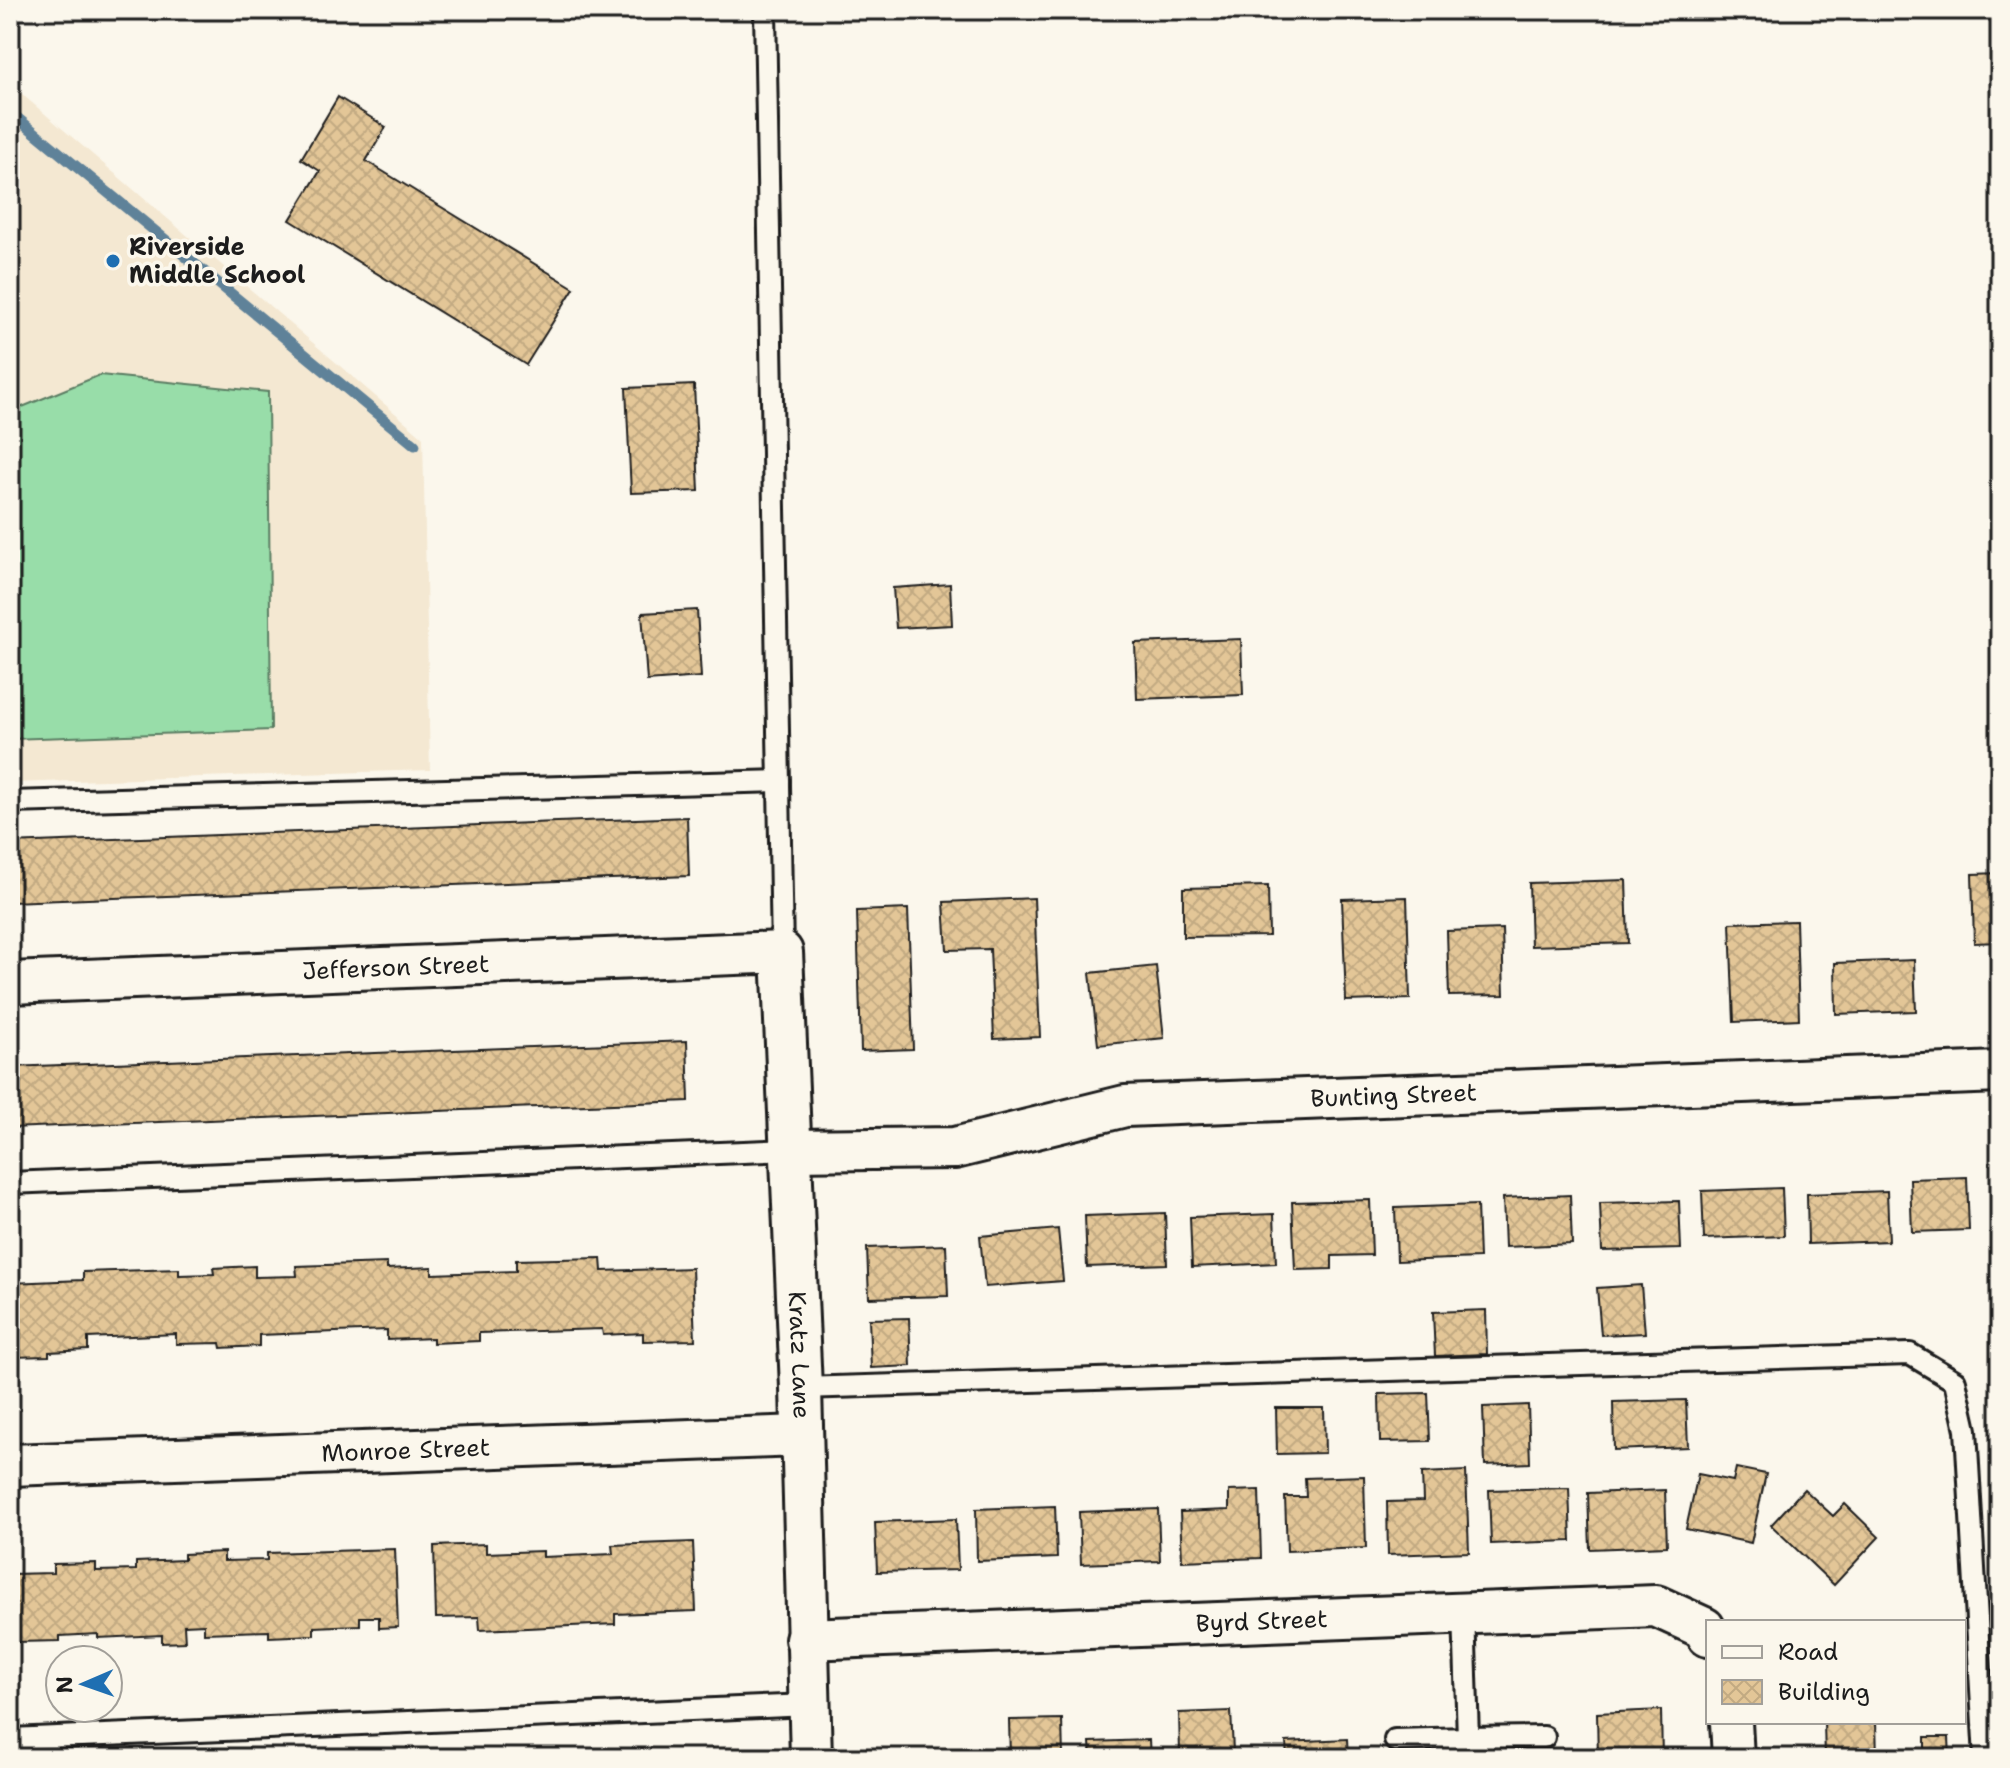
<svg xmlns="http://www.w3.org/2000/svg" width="2010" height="1768" viewBox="0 0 2010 1768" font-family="'Shantell Sans',sans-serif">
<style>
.built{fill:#f4e8d2}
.pitch{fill:#98dda9;stroke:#5a7c62;stroke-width:2}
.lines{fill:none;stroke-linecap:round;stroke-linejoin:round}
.stream{stroke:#5f8299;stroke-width:11}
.building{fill:url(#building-cross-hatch);stroke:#1c1c1c;stroke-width:2}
.service-casing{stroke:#1c1c1c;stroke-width:26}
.minor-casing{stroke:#1c1c1c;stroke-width:46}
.service{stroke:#fbf7ec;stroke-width:20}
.minor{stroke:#fbf7ec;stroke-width:40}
.poi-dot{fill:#1f6fb2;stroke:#fbf7ec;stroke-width:3}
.labels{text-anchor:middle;stroke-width:7;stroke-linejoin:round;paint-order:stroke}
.poi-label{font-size:24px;font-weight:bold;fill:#1c1c1c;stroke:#fbf7ec;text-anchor:start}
.street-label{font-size:24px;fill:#1c1c1c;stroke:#fbf7ec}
</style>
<defs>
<pattern id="building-cross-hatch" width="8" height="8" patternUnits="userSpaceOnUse" patternTransform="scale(2)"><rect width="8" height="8" fill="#e3c697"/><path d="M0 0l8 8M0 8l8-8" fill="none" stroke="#c2aa82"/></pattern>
</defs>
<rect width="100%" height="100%" fill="#fbf7ec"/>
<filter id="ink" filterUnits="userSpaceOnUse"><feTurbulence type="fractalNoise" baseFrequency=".0125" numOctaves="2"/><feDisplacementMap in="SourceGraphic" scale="16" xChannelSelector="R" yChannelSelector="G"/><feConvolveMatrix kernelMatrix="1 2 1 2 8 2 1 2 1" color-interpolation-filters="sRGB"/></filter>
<g filter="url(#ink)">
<path class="built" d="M10,84L423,437L430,770L10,783Z"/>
<path class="pitch" d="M100,375L268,392L271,730L10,739V412Z"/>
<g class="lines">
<path class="stream" d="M10,112L415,445"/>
</g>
<g class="building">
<path d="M338,97L386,127L366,161L574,288L526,365L290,220L320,171L301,159Z"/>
<path d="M694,385L699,491L631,493L626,388Z"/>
<path d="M950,584L952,625L896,628L893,588Z"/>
<path d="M697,610L701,677L647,681L642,613Z"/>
<path d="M1241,639L1243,695L1137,699L1135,643Z"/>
<path d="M687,817L689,876L10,902V843Z"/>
<path d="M2000,873V942L1974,943L1972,874Z"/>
<path d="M1626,880L1628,943L1531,946L1529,883Z"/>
<path d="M1268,886L1269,936L1183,937V888Z"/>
<path d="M1407,897L1410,999L1346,1001L1342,899Z"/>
<path d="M1034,898L1040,1037L994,1039L990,949L947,950L944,902Z"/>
<path d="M908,909L913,1049L861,1051L857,911Z"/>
<path d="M1796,921L1799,1019L1734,1022L1730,923Z"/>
<path d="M1502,929L1504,995L1449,996L1447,931Z"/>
<path d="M1914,960L1916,1011L1836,1014L1835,963Z"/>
<path d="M1156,966L1164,1038L1098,1045L1090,973Z"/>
<path d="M687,1041L689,1101L10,1128V1067Z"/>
<path d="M1967,1177L1969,1230L1912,1232L1910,1179Z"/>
<path d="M1782,1188L1784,1236L1704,1239L1702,1191Z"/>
<path d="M1887,1191L1889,1241L1808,1244L1807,1194Z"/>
<path d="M1570,1195L1572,1244L1505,1247L1503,1198Z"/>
<path d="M1370,1200L1372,1255L1332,1256V1269L1295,1270L1292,1202Z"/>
<path d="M1679,1201L1681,1249L1602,1251L1600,1203Z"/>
<path d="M1477,1205L1479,1258L1397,1261L1395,1208Z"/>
<path d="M1165,1213L1167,1264L1087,1267L1085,1216Z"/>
<path d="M1274,1214L1276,1263L1192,1267L1190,1217Z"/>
<path d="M1058,1229L1063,1281L985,1287L980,1236Z"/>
<path d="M946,1245L948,1296L869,1298L867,1248Z"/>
<path d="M601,1258L602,1271L692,1268L695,1340L643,1341V1333L603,1335L602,1329L479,1333V1341L433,1343V1338L387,1340V1330L259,1335V1346L221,1348L220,1343L176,1344V1334L88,1338V1350L49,1352V1356L10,1357V1283L83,1280V1272L179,1269V1275L214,1274L213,1268L255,1266V1277L297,1276L296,1266L387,1263V1269L432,1267V1274L516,1271V1260Z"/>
<path d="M1641,1285L1645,1333L1601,1335L1597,1288Z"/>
<path d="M1486,1310L1487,1354L1435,1356L1433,1312Z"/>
<path d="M909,1318L911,1366L871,1368L869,1319Z"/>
<path d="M1428,1393L1430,1441L1380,1442L1379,1394Z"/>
<path d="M1686,1400L1688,1447L1614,1450L1613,1402Z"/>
<path d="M1528,1405L1530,1463L1485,1465L1483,1407Z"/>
<path d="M1276,1408H1324L1325,1453L1277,1454Z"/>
<path d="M1736,1468L1766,1474L1751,1543L1686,1529L1698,1474L1733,1481Z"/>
<path d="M1466,1471L1469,1552L1388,1555L1387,1502L1423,1501L1422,1473Z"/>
<path d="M1364,1476L1366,1548L1287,1551L1285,1497H1306L1305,1478Z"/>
<path d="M1569,1488L1571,1541L1491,1544L1489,1490Z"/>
<path d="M1804,1489L1833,1516L1845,1504L1879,1537L1834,1585L1771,1525Z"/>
<path d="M1259,1490L1261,1558L1182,1561L1180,1512L1229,1510V1491Z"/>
<path d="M1665,1490L1667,1546L1590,1549L1588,1493Z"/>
<path d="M1055,1506L1057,1558L977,1561L976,1509Z"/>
<path d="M1158,1509L1160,1561L1081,1564L1079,1512Z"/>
<path d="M956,1519L958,1570L877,1572L875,1522Z"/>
<path d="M693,1542L696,1611L615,1614V1624L480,1630L479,1617L436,1618L434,1546L486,1544V1553L543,1551V1557L613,1554L612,1545Z"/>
<path d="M395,1549L398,1627L379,1628V1617H360V1625L314,1627V1635L269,1637V1631L204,1633V1624L184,1625L185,1642L162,1643V1635L98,1638V1634L60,1636V1641L16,1642V1647H10V1574L53,1573V1564L96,1563V1571L136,1570V1562L184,1560V1554L224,1552V1561L267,1560V1553Z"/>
<path d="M1661,1710L1662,1758H1598L1597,1713Z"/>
<path d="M1991,1710H2000V1741H1992Z"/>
<path d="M1231,1711L1233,1751L1180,1753L1179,1713Z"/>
<path d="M1062,1719L1063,1758H1010L1009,1720Z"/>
<path d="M1824,1722H1876L1877,1758H1825Z"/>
<path d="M1925,1737H1949L1950,1758H1925Z"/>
<path d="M1347,1739L1348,1758H1287L1286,1742Z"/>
<path d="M1149,1740L1150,1758H1091L1090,1742Z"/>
</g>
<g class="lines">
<defs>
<g id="service">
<path d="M765,10L782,952"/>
<path d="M10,802L779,781"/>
<path d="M10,1183L791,1150"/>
<path d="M801,1388L1910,1354L1955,1381L1966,1430L1985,1758"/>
<path d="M1464,1612L1468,1738L1544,1737"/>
<path d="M10,1739L809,1705"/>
<path d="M1395,1740L1468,1738"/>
</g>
<g id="minor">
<path id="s1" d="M10,983L782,952L801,1388L811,1758"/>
<path id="s2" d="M791,1150L955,1148L1125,1106L2000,1072"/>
<path id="s3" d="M10,1465L801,1436"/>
<path id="s4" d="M806,1639L1656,1606L1704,1628L1708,1636"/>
<path d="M1731,1722L1733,1758"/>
</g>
</defs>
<use href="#service" class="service-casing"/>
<use href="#minor" class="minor-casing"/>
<use href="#service" class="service"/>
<use href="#minor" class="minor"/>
</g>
</g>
<circle class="poi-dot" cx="113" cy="261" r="8"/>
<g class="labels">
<g class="poi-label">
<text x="129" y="255">Riverside<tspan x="129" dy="28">Middle School</tspan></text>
</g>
<g class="street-label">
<text dy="8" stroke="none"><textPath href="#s1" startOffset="386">Jefferson Street</textPath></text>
<text dy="8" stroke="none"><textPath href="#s2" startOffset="608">Bunting Street</textPath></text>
<text dy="8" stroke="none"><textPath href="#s1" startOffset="1176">Kratz Lane</textPath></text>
<text dy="8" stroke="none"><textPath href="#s3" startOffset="396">Monroe Street</textPath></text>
<text dy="8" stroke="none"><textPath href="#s4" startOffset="456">Byrd Street</textPath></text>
</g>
</g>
<rect width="2010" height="1768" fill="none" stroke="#fbf7ec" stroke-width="40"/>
<rect x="20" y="20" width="1970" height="1728" fill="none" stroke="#1c1c1c" stroke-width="3" filter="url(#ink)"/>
<rect x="1706" y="1620" width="260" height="104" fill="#fbf7ec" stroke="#a29f99" stroke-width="2"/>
<rect x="1722" y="1646" width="40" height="12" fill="#fbf7ec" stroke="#a29f99" stroke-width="2"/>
<text x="1778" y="1660" font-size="24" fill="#1c1c1c">Road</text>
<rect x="1722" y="1680" width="40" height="24" fill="url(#building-cross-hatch)" stroke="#a29f99" stroke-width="2"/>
<text x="1778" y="1700" font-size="24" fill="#1c1c1c">Building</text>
<g transform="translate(84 1684) rotate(268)"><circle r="38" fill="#fbf7ec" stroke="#a29f99" stroke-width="2"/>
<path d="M0-6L14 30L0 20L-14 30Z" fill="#1f6fb2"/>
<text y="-12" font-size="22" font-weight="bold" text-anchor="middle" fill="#1c1c1c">N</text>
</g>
</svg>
